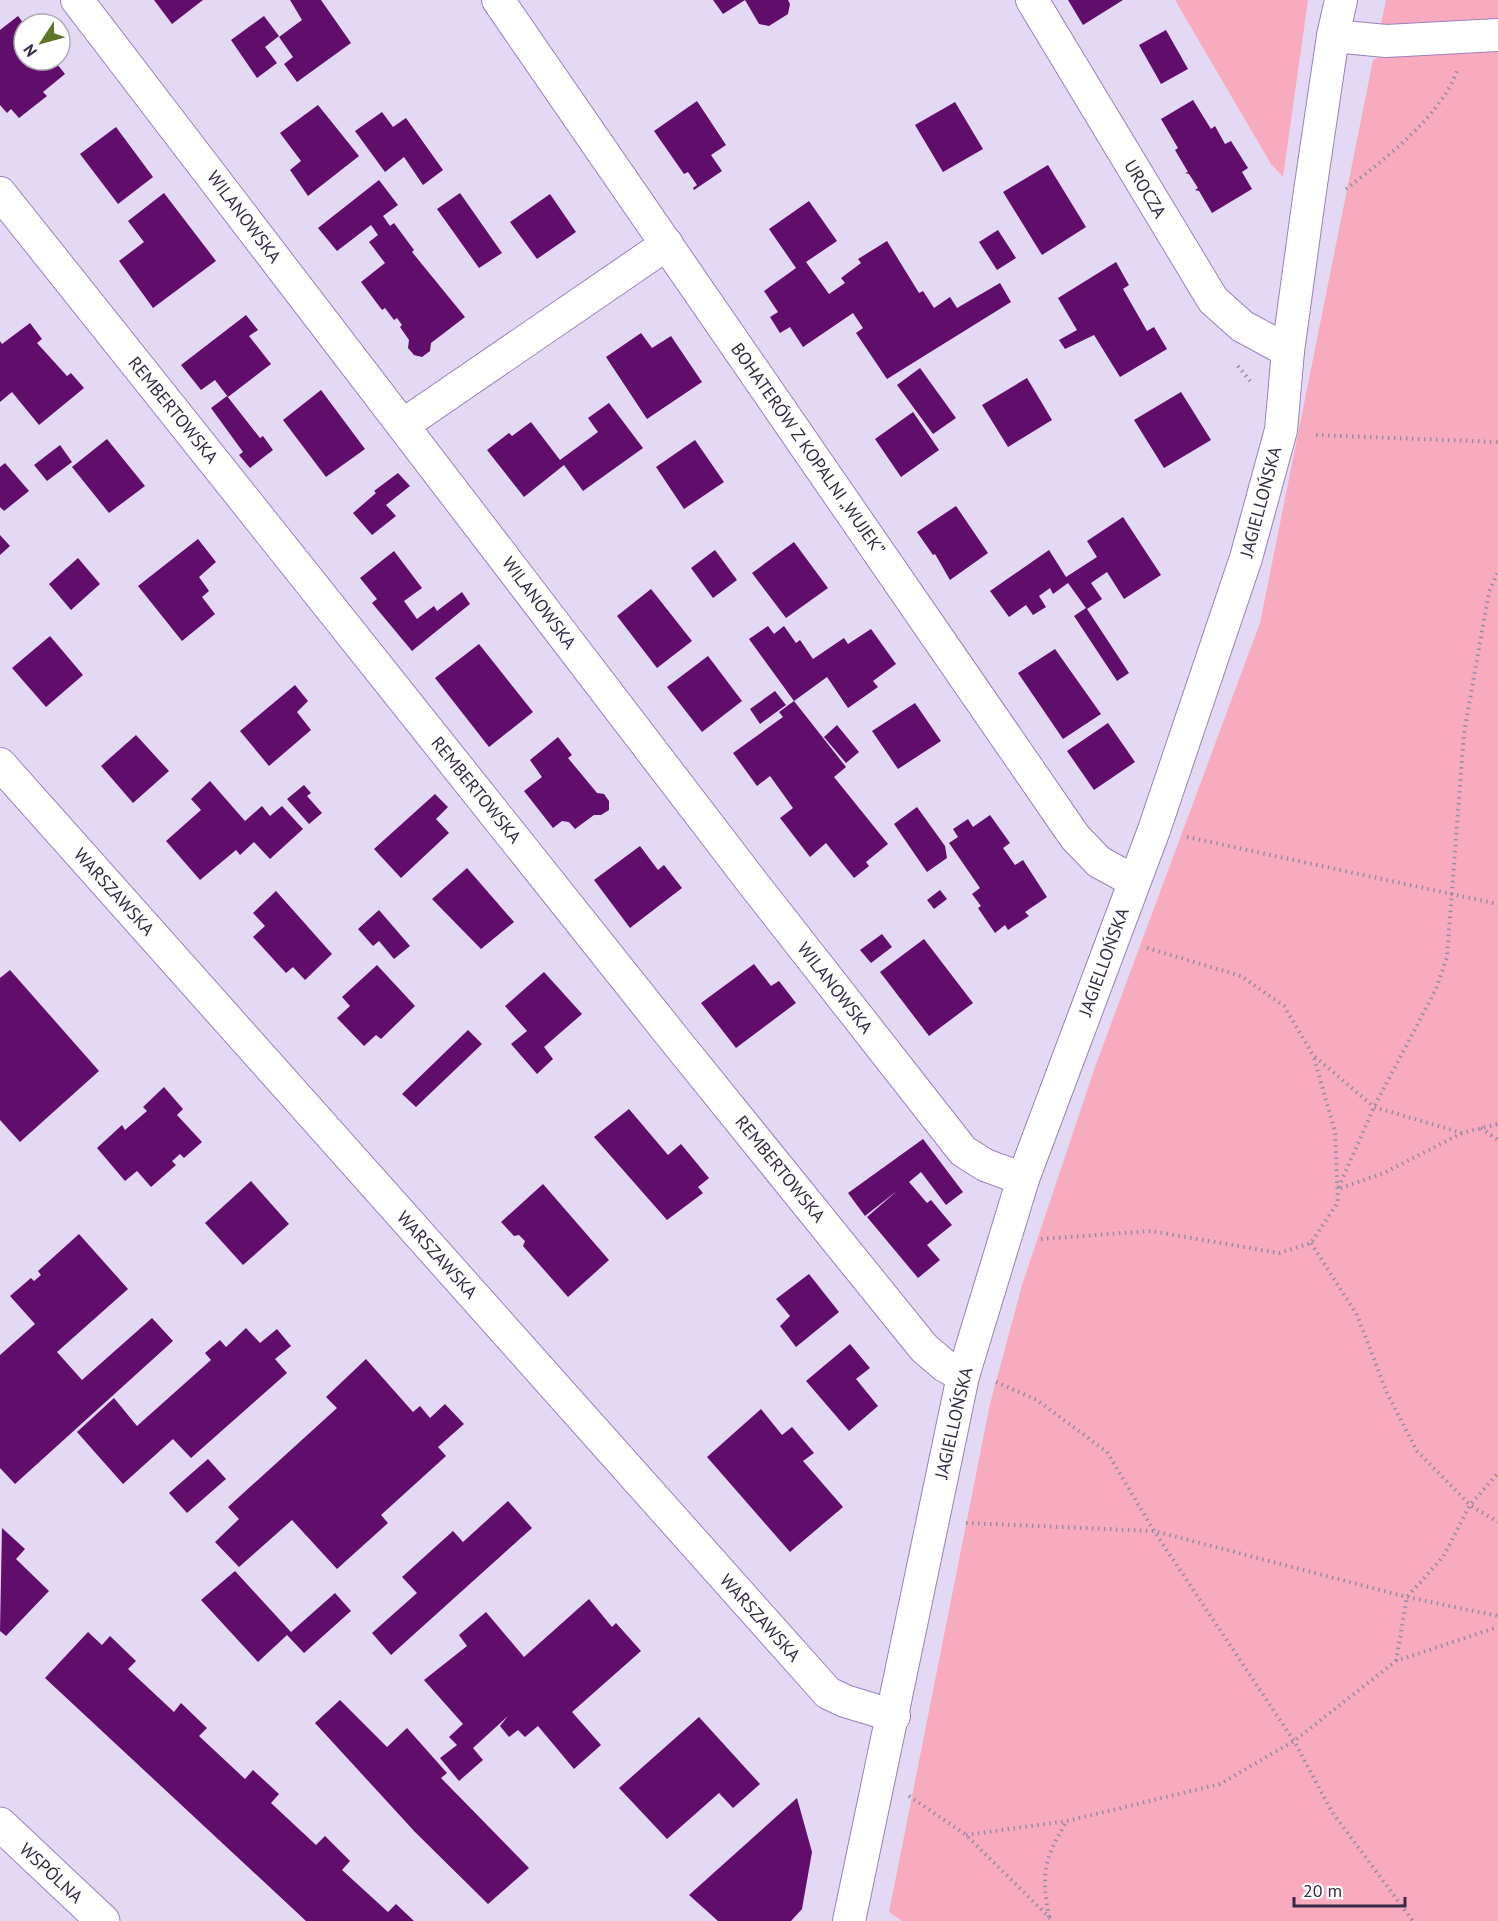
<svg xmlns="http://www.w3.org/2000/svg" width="1498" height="1921" viewBox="0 0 1498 1921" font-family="'PT Sans',sans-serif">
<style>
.green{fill:#f8abbe}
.building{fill:#610d6b}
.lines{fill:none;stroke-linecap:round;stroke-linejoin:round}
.minor-casing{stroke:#9a7fbe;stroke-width:34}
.tertiary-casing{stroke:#9a7fbe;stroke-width:35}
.path{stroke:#968ba6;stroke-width:4;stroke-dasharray:1.5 4.5;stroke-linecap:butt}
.minor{stroke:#fff;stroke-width:32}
.tertiary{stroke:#fff;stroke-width:33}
.labels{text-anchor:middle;stroke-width:6;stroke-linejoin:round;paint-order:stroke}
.street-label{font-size:18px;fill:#362b46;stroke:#fff}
</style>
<rect width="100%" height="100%" fill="#e4d9f5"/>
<g class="green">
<path d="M1175,0H1308L1283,177L1271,164Z"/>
<path d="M1386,0H1498V28L1397,29L1381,24Z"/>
<path d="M1498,46V1921H902L889,1912L990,1404L1022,1285L1095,1067L1260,623L1373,60L1383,55Z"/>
</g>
<g class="building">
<path d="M154,0H203L172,24Z"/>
<path d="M290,0H321L351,43L297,82L284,64L293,57L279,37L302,20Z"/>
<path d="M713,0H788L790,4L788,14L769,26L759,24L745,0L723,14Z"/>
<path d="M1068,0H1123L1083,25Z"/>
<path d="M18,16L24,24V60H54L65,74L43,92L47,96L19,118L11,109L7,113L0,105V30Z"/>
<path d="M264,16L279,36L265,47L277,63L257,78L231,40Z"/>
<path d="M1166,30L1188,69L1161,84L1139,45Z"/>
<path d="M1193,100L1211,129L1215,126L1225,144L1231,141L1248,168L1242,172L1252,189L1212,213L1199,191L1195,190L1198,188L1189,174L1185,173L1188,172L1175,150L1178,148L1161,119Z"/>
<path d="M697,101L726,145L711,155L722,171L694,190L693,188L697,185L688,172L684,174L654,131Z"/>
<path d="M955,102L983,149L943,172L915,125Z"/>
<path d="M318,105L359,156L308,196L290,170L301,161L280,133Z"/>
<path d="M382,112L393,127L406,118L443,170L423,185L404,157L385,172L355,131Z"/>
<path d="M116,127L153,177L118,204L80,154Z"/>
<path d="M1048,165L1086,227L1042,255L1003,192Z"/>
<path d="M379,180L398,205L383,216L390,226L394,223L414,250L412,252L465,317L431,343L430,351L422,357L414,355L408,348L409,340L400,327L402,325L397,318L394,320L385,308L382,310L361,282L385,263L369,242L378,235L371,225L337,251L318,228Z"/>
<path d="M164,193L216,261L153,308L119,261L144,242L128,221Z"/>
<path d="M460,193L502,253L479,268L437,209Z"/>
<path d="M550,194L576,232L537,259L510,222Z"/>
<path d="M809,201L837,241L806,262L829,294L845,283L841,278L861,263L858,259L887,241L919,293L923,291L934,308L950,297L957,308L1000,283L1011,302L887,379L856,333L863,328L853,313L803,347L790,327L780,333L770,317L778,312L764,291L796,268L769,229Z"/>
<path d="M998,230L1016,258L997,270L979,242Z"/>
<path d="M1116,262L1129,285L1123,289L1147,331L1154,327L1167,349L1120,377L1094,335L1065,349L1059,340L1077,330L1058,298Z"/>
<path d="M246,315L258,330L249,336L271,364L228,397L215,380L201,390L181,365Z"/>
<path d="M30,323L42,339L37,343L67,376L71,373L84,388L39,425L12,392L0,402V341L2,344Z"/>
<path d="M641,333L652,348L671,336L702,382L647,419L606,357Z"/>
<path d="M920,368L956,418L933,434L897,385Z"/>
<path d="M1027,378L1052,420L1008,447L982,405Z"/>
<path d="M321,390L365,449L326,477L283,420Z"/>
<path d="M1181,392L1211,440L1164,468L1134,420Z"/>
<path d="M227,396L260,438L263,436L273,450L250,468L239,455L243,452L211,408Z"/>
<path d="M609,403L643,448L583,491L564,465L524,497L487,450L509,433L512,436L531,422L560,460L598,432L588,418Z"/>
<path d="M913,412L939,450L901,477L875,439Z"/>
<path d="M107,439L145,486L109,513L72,467Z"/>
<path d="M695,440L724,482L684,509L656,467Z"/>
<path d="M60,445L72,462L47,481L34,465Z"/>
<path d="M5,463L29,491L4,511L0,507V467Z"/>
<path d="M398,473L410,486L386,505L396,516L372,535L353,513L376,493L374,491Z"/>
<path d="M956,506L988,553L950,580L935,554L933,555L917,532Z"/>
<path d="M1123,517L1161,575L1124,599L1107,572L1091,583L1102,599L1087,609L1129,673L1117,681L1074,616L1086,608L1068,583L1053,594L1050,588L1039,596L1046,607L1033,615L1026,605L1009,617L990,591L1049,550L1066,577L1097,557L1087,541Z"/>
<path d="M0,535L10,546L0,555Z"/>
<path d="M198,539L216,562L199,577L209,591L202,597L215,614L182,641L138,586Z"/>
<path d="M794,542L828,588L786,618L752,573Z"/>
<path d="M715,550L737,580L713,598L691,568Z"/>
<path d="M394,551L422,588L404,601L417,619L434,606L437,611L462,592L470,604L412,651L372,603L377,599L360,578Z"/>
<path d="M78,558L100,584L71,610L49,584Z"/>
<path d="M651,589L692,641L657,668L617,616Z"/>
<path d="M768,626L774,634L784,626L796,643L800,640L813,659L844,638L848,644L871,629L896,664L873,681L878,687L848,708L827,677L794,701L749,639Z"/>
<path d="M50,636L83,675L46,707L12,668Z"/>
<path d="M479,644L533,712L489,747L435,678Z"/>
<path d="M1055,649L1101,714L1063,739L1018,673Z"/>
<path d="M708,656L742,701L702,732L667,687Z"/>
<path d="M295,685L308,701L297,712L311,730L269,766L240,731Z"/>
<path d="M775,691L786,705L760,724L750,709Z"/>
<path d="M794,701L846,767L834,777L888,844L866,862L869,866L854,878L826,843L810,857L780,818L793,808L770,776L757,786L733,753L783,717L779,712Z"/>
<path d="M915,703L941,741L898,769L872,731Z"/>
<path d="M1108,723L1135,762L1094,790L1067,751Z"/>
<path d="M837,725L859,752L846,763L824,737Z"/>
<path d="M136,735L169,771L133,803L101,766Z"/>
<path d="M558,737L572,755L568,758L597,793L604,794L609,801V810L601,815H594L575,829L569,822L562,821L553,828L524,791L542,777L530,760Z"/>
<path d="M210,781L245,821L262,806L270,816L282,806L303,829L270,859L254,842L240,855L236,850L200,880L166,841L201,810L191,799Z"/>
<path d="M304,785L311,793L307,796L322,813L309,824L287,799Z"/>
<path d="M435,794L448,807L436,819L449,833L401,878L374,849Z"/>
<path d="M917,807L945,846L947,858L927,872L894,824Z"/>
<path d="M990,815L1010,843L1003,848L1015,865L1023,860L1047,897L1025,912L1029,916L1008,930L1005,925L995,933L978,908L981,906L972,894L980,888L949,843L958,837L953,829L968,819L973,827Z"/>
<path d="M640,846L658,870L664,865L682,888L630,928L594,880Z"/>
<path d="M467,868L514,922L481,949L432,899Z"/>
<path d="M940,890L947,899L934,909L927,900Z"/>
<path d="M276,891L332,954L305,980L293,967L286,973L253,937L265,926L253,913Z"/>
<path d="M379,910L410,946L394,959L379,941L373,946L358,929Z"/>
<path d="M882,934L892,947L871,963L860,950Z"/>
<path d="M924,939L973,1003L929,1036L880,972Z"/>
<path d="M754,964L771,986L779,981L796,1003L736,1048L701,1003Z"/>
<path d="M377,965L415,1006L381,1039L376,1035L364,1046L337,1018L350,1006L342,997Z"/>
<path d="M10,970L99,1071L20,1142L0,1120V978Z"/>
<path d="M544,972L582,1014L544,1047L553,1059L537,1074L511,1044L527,1031L505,1006Z"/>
<path d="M468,1030L482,1044L416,1107L402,1094Z"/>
<path d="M164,1087L183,1109L177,1115L202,1142L184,1158L180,1154L172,1161L176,1165L151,1187L137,1171L125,1181L97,1148L122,1125L125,1130L147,1111L143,1107Z"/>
<path d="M629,1109L668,1155L681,1144L709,1178L698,1187L703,1193L667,1220L594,1137Z"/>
<path d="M923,1139L963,1192L946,1205L921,1172L909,1182L927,1203L931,1200L952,1225L927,1245L940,1260L918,1278L867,1217L898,1190L865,1216L848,1193Z"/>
<path d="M251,1181L289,1224L243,1265L205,1223Z"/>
<path d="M543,1184L609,1260L568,1297L523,1246L525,1241L519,1235L514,1236L501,1222Z"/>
<path d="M79,1234L128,1289L57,1352L82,1380L152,1318L173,1341L15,1484L0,1468V1355L35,1324L10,1296L31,1278L34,1281L41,1275L38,1271Z"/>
<path d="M809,1274L839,1312L796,1347L780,1326L790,1316L776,1299Z"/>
<path d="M246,1328L260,1343L277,1329L291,1346L275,1359L287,1373L191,1458L173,1439L123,1484L77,1432L114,1398L137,1426L211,1360L205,1353L220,1340L226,1347Z"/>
<path d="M850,1344L870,1368L856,1379L878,1406L849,1431L806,1381Z"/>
<path d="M366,1359L413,1412L420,1406L430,1418L445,1404L464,1424L438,1447L446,1456L381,1515L388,1523L337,1569L292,1520L239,1567L215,1542L239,1519L228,1507L337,1408L326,1397Z"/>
<path d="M761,1409L782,1435L792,1427L814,1453L803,1461L843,1507L790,1552L707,1457Z"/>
<path d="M208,1459L226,1479L187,1513L169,1493Z"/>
<path d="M508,1501L532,1528L391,1655L372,1633L417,1593L402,1577L453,1531L463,1542Z"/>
<path d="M2,1528L25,1549L16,1559L49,1591L6,1636L0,1631Z"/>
<path d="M235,1571L291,1632L335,1593L351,1611L304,1653L287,1635L258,1662L201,1600Z"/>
<path d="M589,1599L612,1627L616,1623L641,1651L572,1712L601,1745L574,1769L538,1726L525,1737L518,1730L509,1737L500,1726L508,1716L473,1748L483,1760L459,1781L440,1758L457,1745L449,1737L463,1724L424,1680L467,1646L459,1635L486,1612L524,1657Z"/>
<path d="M88,1632L102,1645L110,1636L136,1661L128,1669L174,1712L181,1703L207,1728L199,1736L245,1779L253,1770L279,1794L271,1803L316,1845L325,1836L350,1861L342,1870L388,1912L396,1904L414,1921H306L45,1678Z"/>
<path d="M340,1700L387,1747L407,1728L447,1773L441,1778L529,1868L488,1904L415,1832L315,1723Z"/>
<path d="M699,1717L760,1784L733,1808L719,1793L667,1839L619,1788Z"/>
<path d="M797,1798L812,1852L802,1909L791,1921H718L689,1895Z"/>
</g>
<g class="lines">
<defs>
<g id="minor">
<path d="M77,0L752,882L963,1151L985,1165L1023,1179"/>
<path d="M498,0L1075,837L1099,862L1134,881"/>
<path d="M1032,0L1213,300L1242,326L1288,351"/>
<path d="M1333,36L1386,41L1498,35"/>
<path d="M0,193L675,1040L924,1348L945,1366L963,1376"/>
<path d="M403,425L667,244"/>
<path d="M0,764L828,1693L845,1701L894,1716"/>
<path d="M849,1921L963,1376L1023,1179L1154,830L1246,558L1281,430L1288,351L1310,191L1333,36L1341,0"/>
</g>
<path id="tertiary" d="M0,1824L103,1921"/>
</defs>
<use href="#minor" class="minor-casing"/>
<use href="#tertiary" class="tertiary-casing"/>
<g class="path">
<path d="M1346,189C1384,160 1440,117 1457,71"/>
<path d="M1238,366L1250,381"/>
<path d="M1316,435L1498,442"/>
<path d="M1187,837L1498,904"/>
<path d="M1147,948L1241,976L1284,1006L1313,1055L1374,1107L1462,1133L1498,1124"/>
<path d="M1481,1128L1498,1140"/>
<path d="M1462,1133L1384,1173L1338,1189L1374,1107L1436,989L1447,957L1464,733L1489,592L1498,572"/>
<path d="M1041,1239L1151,1231L1279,1253L1311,1243L1338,1202L1335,1131L1313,1055"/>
<path d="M1311,1243L1357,1315L1387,1393L1417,1451L1470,1505L1498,1522"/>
<path d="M996,1382L1037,1400L1107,1452L1154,1531L1294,1741L1332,1812L1413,1921"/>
<path d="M966,1523L1154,1531L1407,1597L1498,1616"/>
<path d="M1396,1661L1407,1597L1443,1557L1470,1505L1498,1473"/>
<path d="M909,1796L966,1835L1053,1921"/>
<path d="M966,1835L1067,1821L1220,1784L1294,1741L1396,1661L1498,1627"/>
<path d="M1049,1917C1041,1873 1044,1860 1066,1822"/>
</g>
<use href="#minor" class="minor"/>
<use href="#tertiary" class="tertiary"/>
</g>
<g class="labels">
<g class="street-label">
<text transform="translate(1145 189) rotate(59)" y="6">UROCZA</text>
<text transform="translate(244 217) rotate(53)" y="6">WILANOWSKA</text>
<text transform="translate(173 410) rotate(51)" y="6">REMBERTOWSKA</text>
<text transform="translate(808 449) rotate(55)" y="6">BOHATERÓW Z KOPALNI „WUJEK”</text>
<text transform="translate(1261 502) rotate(-75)" y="6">JAGIELLOŃSKA</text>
<text transform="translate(539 603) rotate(53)" y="6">WILANOWSKA</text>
<text transform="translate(476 790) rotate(51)" y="6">REMBERTOWSKA</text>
<text transform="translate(114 892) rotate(48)" y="6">WARSZAWSKA</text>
<text transform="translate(1104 962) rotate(-70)" y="6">JAGIELLOŃSKA</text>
<text transform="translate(835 988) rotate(52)" y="6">WILANOWSKA</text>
<text transform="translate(780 1169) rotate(51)" y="6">REMBERTOWSKA</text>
<text transform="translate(437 1255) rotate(48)" y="6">WARSZAWSKA</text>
<text transform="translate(954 1423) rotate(-77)" y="6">JAGIELLOŃSKA</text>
<text transform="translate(760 1618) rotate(48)" y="6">WARSZAWSKA</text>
<text transform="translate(51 1873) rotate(43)" y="6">WSPÓLNA</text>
</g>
</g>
<g transform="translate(42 42) rotate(234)"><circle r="28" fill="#ffffff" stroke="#afaab5" stroke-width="1.5"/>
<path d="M0-4.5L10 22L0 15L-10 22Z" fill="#607627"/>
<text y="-9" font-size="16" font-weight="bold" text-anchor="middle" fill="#362b46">N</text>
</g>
<path d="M1294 1897v9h111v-9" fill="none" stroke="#362b46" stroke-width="3"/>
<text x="1303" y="1897" font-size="18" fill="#362b46" stroke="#ffffff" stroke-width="4.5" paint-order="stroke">20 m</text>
</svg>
